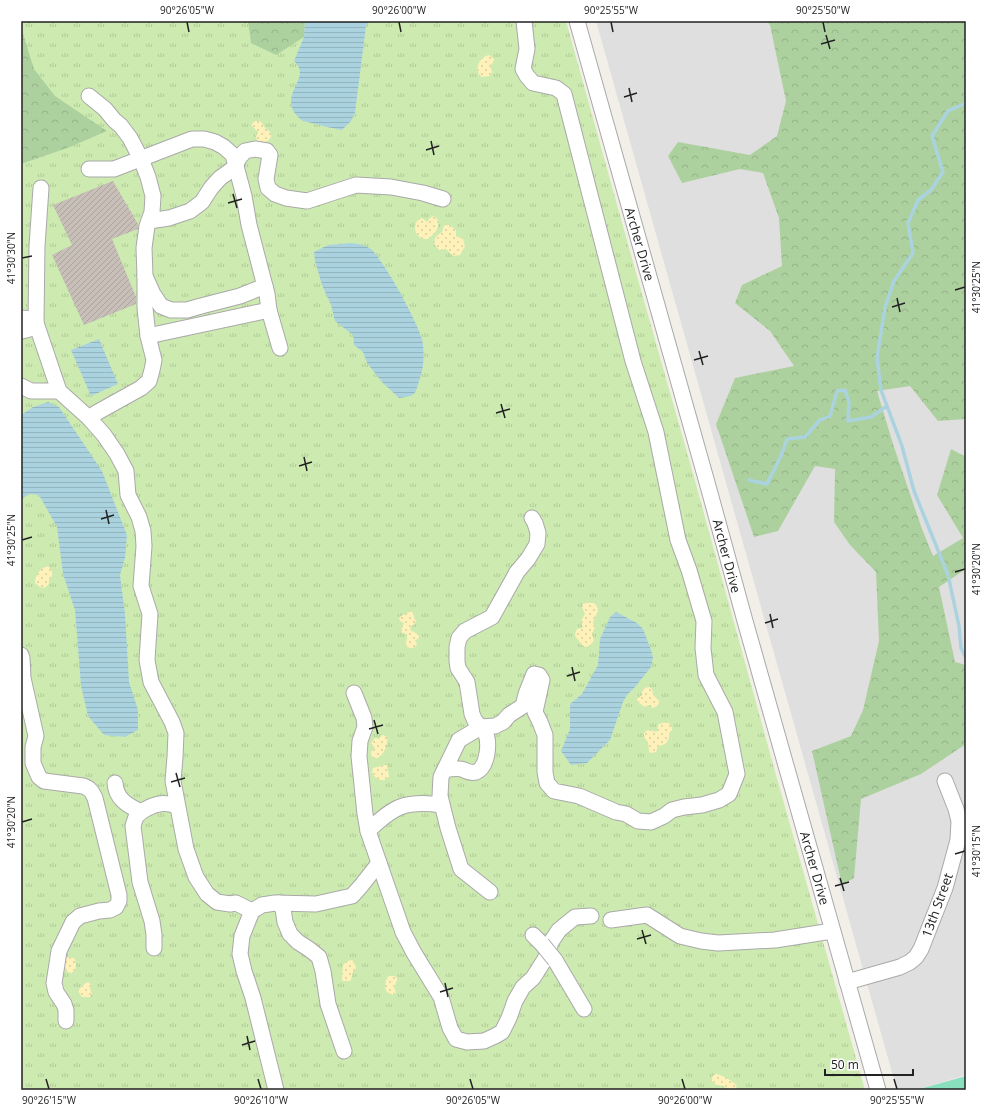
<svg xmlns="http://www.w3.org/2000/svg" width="987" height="1111" viewBox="0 0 987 1111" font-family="'Open Sans',sans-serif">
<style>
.residential{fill:#e0dfdf}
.grass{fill:url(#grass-tufts)}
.forest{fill:url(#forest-crowns)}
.sand{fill:url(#sand-dots)}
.pitch{fill:#88e0be}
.water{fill:url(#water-rules)}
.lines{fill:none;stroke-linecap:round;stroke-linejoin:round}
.stream{stroke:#aad3df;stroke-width:3.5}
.building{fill:url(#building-hatch)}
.minor-casing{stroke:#a9a9a9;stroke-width:17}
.minor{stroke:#fff;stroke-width:15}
.minor-bridge-casing{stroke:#a9a9a9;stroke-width:17;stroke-linecap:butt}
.minor-bridge{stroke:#fff;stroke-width:15}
.ticks{fill:none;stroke:#222;stroke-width:1.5}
.labels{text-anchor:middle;stroke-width:3;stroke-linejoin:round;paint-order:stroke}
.street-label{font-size:13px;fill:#222;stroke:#fff}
.neatline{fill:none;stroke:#222;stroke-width:1.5}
.ticks-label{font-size:10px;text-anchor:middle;fill:#222}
</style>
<defs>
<pattern id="grass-tufts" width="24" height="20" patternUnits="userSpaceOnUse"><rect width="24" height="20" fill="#cdebb0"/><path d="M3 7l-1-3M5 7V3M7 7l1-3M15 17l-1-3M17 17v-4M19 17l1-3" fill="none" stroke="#b0c997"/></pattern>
<pattern id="forest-crowns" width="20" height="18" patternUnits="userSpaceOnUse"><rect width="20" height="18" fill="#add19e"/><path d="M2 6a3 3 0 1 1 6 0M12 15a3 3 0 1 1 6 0" fill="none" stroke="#95b388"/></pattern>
<pattern id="sand-dots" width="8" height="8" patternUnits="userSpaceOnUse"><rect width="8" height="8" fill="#fff1ba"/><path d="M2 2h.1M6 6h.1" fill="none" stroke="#dacea0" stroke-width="1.8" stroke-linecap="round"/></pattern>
<pattern id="water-rules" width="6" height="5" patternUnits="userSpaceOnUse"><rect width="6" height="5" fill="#aad3df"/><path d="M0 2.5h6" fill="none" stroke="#92b5bf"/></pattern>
<pattern id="building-hatch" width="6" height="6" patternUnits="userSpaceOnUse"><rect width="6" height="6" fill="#c7bfb8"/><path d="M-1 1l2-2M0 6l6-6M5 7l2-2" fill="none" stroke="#aba49e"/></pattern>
</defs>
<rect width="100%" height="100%" fill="#f2efe9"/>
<path class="residential" d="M596,21H966V1075L916,1090H897Z"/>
<path class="grass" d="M21,21H566L633,262L692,470L776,775L865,1090H21Z"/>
<g class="forest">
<path d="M248,21H305L304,37L276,55L251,43Z"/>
<path d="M767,21H966V419L938,421L910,386L877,391L894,447L922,529L933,556L963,538L937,495L951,449L966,457V569L939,587L955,662L966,665V744L921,774L861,799L854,878L842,885L812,751L851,736L863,710L879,641L876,572L850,545L834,522L835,469L815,466L778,531L754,537L716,424L735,378L794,366L770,331L735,303L742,285L782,266L779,218L763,173L740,169L682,183L668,156L678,142L750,155L777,136L786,101L770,25Z"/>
<path d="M21,27L34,69L55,96L107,131L70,147L21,164Z"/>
</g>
<g class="sand">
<path d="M489,55L494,59V62L490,65L492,72L490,76L482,77C473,71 479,57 489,55Z"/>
<path d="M255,121H260L266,129L270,132L271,136C269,143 263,142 257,141L256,136L258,132L252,126V124Z"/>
<path d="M434,216L438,220C439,231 435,232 428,239C417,240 412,229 417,221L422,218L427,222L431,217Z"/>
<path d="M447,225H449L456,230V236L457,237L461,238L463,239L465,246L460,255L453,256L446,249L439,250L434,244L435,238L438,235L442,232L444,226Z"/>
<path d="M48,566L52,571V576L49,579V583C48,586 44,589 40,587L35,583C35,575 40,568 48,566Z"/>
<path d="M586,603H594C602,610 595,615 593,623L595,627L592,634L594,641L589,646L585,647L581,644C578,637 572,638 577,629L582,628L583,627C580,621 582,619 585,614L582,607L583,604Z"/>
<path d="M409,612H412L414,614V617L416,622L411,627L410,630L419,635L418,639L415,640L417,645C414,649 410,649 406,646C405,641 408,639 407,634L402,633V628L404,623L400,621L399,618L401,616Z"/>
<path d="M649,687L652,689L653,695L659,701C659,706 656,707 652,708L650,705H648L644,707L643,706L637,701V699L642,695V692L645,688Z"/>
<path d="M666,722C670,723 672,726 672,730L669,733C670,741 665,746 658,746L656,752L651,753L649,751L648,742L644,737V733L648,730L657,732L658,730V726L659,724Z"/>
<path d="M383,735L387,737C390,750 373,768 371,752L375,748L371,743L375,738L379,739L381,736Z"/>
<path d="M385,765H387L389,777L386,778L385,780C378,781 370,776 373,768Z"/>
<path d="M69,957L74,958C77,964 77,970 71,973L66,971V968L64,967L65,959Z"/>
<path d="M352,960L354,962L356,968L353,972L351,980L349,981H343L342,979L343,965L348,961Z"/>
<path d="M389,976H395L397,978V980L394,987L396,993L393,995L387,992C384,988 385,979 389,976Z"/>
<path d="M86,982H88L91,985L90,989L92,994L90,997H82L78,991L79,989L82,987Z"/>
<path d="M715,1074C721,1074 733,1081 737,1086L734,1090H728L723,1086L717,1085L712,1082C712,1078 712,1076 715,1074Z"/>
</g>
<path class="pitch" d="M966,1075V1090H916L966,1076Z"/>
<g class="water">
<path d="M305,21H370L366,26L355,113L351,121L342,130C332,128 322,126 312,123C309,122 305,122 303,121C300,119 296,115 294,112C282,91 312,77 294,61L304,37Z"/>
<path d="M352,243C359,244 366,245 372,250C385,263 421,327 423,344C424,356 424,367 420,378C415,394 417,396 399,398L382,382L367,363L363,352L354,345L353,335L335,321L331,305L322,285L315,261L314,252L328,245Z"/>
<path d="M99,339L118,384L91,396L71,350Z"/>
<path d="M48,402L59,407L102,471L127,535L125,558L120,575L125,614L129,682L138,710V730L125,737L104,735L88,716L81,686L75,610L63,574L57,527L39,495L30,494L21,499V415L33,407Z"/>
<path d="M616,612L637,623L643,629L651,650L653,657L652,663L651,667L635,687L627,695L623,702L610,740L587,763L571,765L561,751L570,729V704L582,694L598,665L600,639L610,617Z"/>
</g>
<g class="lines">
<g class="stream">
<path d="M966,103L948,111L932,136L943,172L931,190L918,200L908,223L913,253L894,281L885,307L877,358L881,390L902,446L914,491L948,575L959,626L961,648L966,658"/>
<path d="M749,480L767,484L781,456L787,439L805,437L820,420L830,416L837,391L845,390L849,402L848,421L871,417L887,406"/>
</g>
</g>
<path class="building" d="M113,181L138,224V229L112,239L136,297V304L84,325L52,255L72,245L53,205Z"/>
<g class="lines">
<defs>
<g id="minor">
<path d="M524,21L527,49L523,69L527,76L533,83L556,88L564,94L633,361L656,432L678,540L689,570L704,621L703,648L706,675L725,712L737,774L729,794L719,800L702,805L684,807L672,810L664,816L651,822L638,821L626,814L616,812L579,796L554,791L547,783L545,772V735L540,722L535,712L542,680L539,675L534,674L526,694L523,706L509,715L503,722L495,726L481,727L475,721L472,714L467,682L458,668L457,661V647L459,638L465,631L492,617L517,572L528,559L537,544L538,533L535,523L532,518"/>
<path d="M577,21L708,486L745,621L878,1090"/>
<path d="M89,96L105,109L114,120L121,126L130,138L141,159L148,177L153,196L152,212L147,226L144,248L145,276L153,294L161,306L171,310H187L201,306L240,296L265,286"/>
<path d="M89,169H114L192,139H204L215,142L224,147L233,155L244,196L249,225L267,294L269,310L280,348"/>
<path d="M41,188L37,246L36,323L59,391"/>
<path d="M149,221L169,218L190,211L202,202L211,188L220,178L234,168L239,158L245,151L255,149L267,151L270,155L266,179L268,188L275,194L286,198L307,201L356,185L391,187L423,193L443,199"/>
<path d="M145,276V308L148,336L154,360L152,370L149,381L141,388L96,413L89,418L104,435L117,454L126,471L128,495L139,517L143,531L144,546L141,586L150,614L147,660L151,682L172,722L176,733L175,757L173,781L186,849L196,877L207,894L217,902L230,904L236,903L252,911L242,936L240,954L244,971L253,998L276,1090"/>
<path d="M21,318L32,319L36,323C32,329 28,330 21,331"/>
<path d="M148,336L269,310"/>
<path d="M21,386L31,391H59L89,418"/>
<path d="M21,655L22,658L23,678L36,736L33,747V763L39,777L44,781L83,786C90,788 92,792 95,798L119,895V901L116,907L110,910L99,911L80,916L73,922L59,951L54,983L56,992L64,1004L66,1010V1021"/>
<path d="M354,693L364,718L365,727L360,741L359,756L365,814L368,831L403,932L414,953L441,997L450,1028L456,1039L467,1042L484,1041L495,1036L502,1032L509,1018L515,1001L523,987L533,978L545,959L551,942L559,930L575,917L591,916"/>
<path d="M445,770C450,769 456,768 461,769C466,770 469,774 476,772C488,767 490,742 485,732C484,731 481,728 481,727L459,740L441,777L440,796L448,828L461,869L490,892"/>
<path d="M115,783C116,799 127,805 141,812"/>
<path d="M368,831C394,806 405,800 442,805"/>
<path d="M279,903L283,909L285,922L290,934L298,942L309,949L319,957L323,971L328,1004L344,1051"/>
<path d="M252,911L262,905L275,903L316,904L352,896L361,886L379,863"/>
<path d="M611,920L647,915L680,936L701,941L718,943L775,940L832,931"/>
<path d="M533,935L542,944"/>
<path d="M154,948V935L152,921L140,882L133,826C134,823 135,819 136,817C139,813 142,811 146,809C157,803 165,802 177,806"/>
<path d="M555,960L584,1009"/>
<path d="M847,982L900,967L910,962L916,957L921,949L945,888L958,840L959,821L956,809L945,781"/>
</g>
</defs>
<use href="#minor" class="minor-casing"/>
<use href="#minor" class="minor"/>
<defs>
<path id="minor-bridge" d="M542,944L555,960"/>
</defs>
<use href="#minor-bridge" class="minor-bridge-casing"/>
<use href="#minor-bridge" class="minor-bridge"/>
</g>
<path class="ticks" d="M187,22L189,32M399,22L401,32M611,22L613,32M823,22L825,32M826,35L830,49M821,44L835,40M629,88L632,102M624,97L637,93M431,141L434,155M426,150L439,146M233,194L237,208M228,203L242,199M22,258L32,256M955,290L965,287M897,298L900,312M892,307L905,303M699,351L703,365M694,360L708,356M501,404L505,418M496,413L510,409M304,457L307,471M299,466L312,462M106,510L109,524M101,519L114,515M22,540L32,537M955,572L965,569M770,614L773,628M765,623L778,619M572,667L575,681M567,676L580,672M374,720L378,734M369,729L383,725M176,773L180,787M171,782L185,778M22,822L32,819M955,854L965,851M840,878L844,891M835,886L849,882M642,930L646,944M637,939L651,935M445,983L448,997M440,992L453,988M247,1036L250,1050M242,1045L255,1041M46,1079L49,1089M258,1079L261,1089M470,1079L473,1089M682,1079L685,1089M894,1079L897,1089"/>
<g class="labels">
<g class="street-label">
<text transform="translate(640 244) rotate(74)" y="5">Archer Drive</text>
<text transform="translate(727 556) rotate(75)" y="5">Archer Drive</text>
<text transform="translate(815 868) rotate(74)" y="5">Archer Drive</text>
<text transform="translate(937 905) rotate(-70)" y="5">13th Street</text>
</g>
</g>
<rect width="987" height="1111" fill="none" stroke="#ffffff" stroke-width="44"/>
<path d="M825 1069v6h88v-6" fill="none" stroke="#222222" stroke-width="2"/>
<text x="831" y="1069" font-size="12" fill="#222222" stroke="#ffffff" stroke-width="3" paint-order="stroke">50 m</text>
<rect x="22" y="22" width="943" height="1067" class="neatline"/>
<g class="ticks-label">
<text x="187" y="14">90°26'05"W</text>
<text x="399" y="14">90°26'00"W</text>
<text x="611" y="14">90°25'55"W</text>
<text x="823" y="14">90°25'50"W</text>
<text transform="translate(11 258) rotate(-90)" y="4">41°30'30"N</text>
<text transform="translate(976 287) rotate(-90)" y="4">41°30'25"N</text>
<text transform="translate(11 540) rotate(-90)" y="4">41°30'25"N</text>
<text transform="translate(976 569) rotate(-90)" y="4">41°30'20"N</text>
<text transform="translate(11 822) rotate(-90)" y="4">41°30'20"N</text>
<text transform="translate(976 851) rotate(-90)" y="4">41°30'15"N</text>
<text x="49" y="1104">90°26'15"W</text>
<text x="261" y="1104">90°26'10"W</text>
<text x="473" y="1104">90°26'05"W</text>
<text x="685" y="1104">90°26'00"W</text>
<text x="897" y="1104">90°25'55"W</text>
</g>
</svg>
